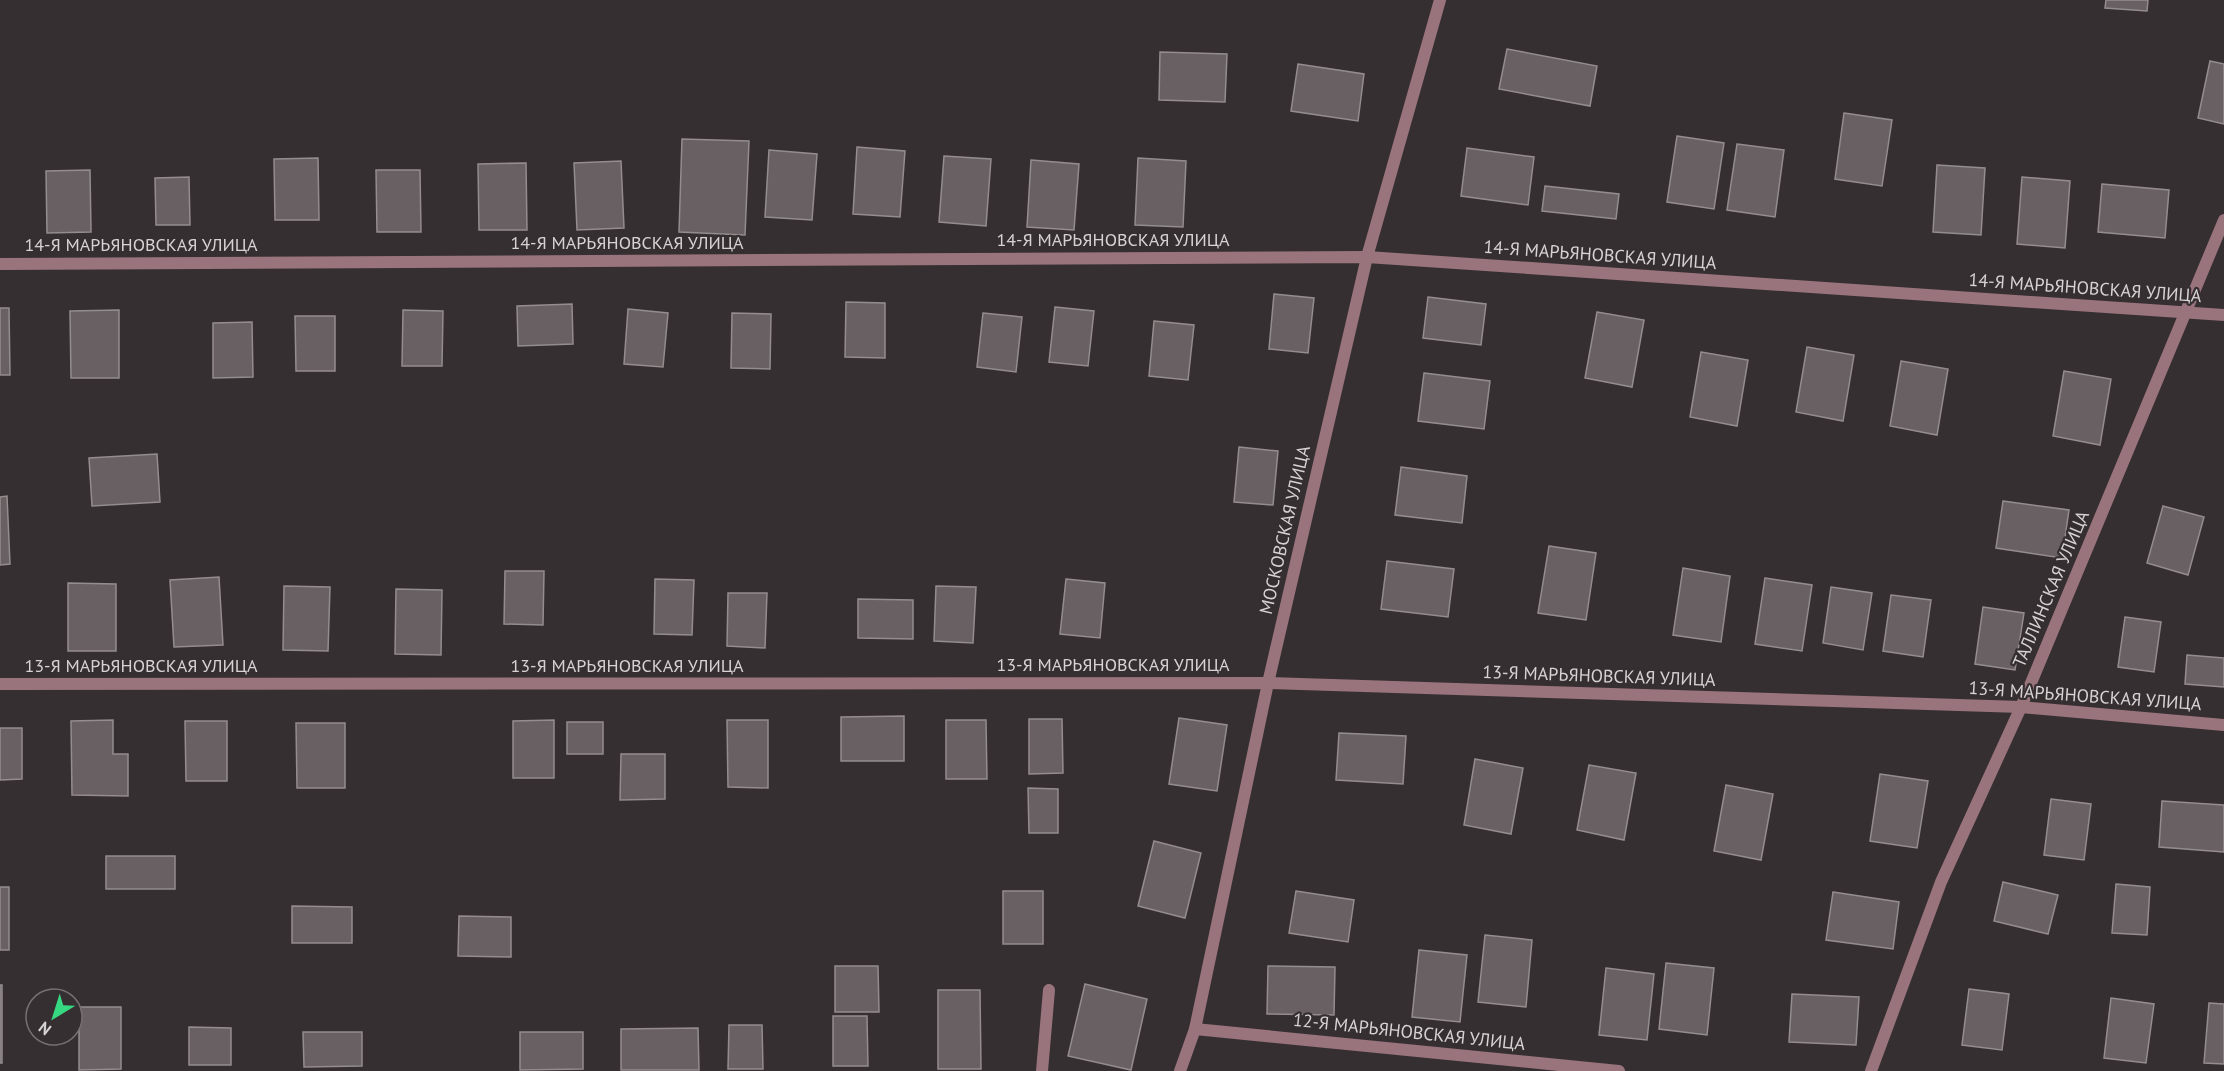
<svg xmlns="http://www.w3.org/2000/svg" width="2224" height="1071" viewBox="0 0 2224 1071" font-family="'PT Sans',sans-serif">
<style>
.building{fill:#686062;stroke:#948c8d;stroke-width:1.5}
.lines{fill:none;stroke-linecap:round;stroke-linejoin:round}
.service{stroke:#99747c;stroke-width:12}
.minor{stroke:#99747c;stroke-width:12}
.labels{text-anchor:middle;stroke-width:4.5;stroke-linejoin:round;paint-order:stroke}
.street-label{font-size:18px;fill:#d7d2d3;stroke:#362f31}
</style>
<rect width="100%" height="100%" fill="#362f31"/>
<g class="building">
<path d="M2106,0H2148L2147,11L2105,8Z"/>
<path d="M1507,49L1597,66L1590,106L1499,89Z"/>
<path d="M1160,52L1227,54L1225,102L1159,100Z"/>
<path d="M2210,61L2224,64V124L2198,118Z"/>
<path d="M1298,64L1364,74L1358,121L1291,111Z"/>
<path d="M1844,113L1892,120L1882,186L1835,179Z"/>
<path d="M1677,136L1724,143L1714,209L1667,202Z"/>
<path d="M682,139L749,141L745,235L679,232Z"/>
<path d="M1737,144L1784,150L1775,217L1727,210Z"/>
<path d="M857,147L905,151L900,217L853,214Z"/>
<path d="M1467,148L1534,157L1528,205L1461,196Z"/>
<path d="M769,150L817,154L812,220L765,217Z"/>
<path d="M944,156L991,159L986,226L939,222Z"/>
<path d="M318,158L319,220H275L274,159Z"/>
<path d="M1138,158L1186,161L1183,227L1135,225Z"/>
<path d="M1031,160L1079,164L1074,230L1027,227Z"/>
<path d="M621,161L624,228L577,230L574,163Z"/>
<path d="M526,163L527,230H479L478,164Z"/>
<path d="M1937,165L1985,168L1981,235L1933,232Z"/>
<path d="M90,170L91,232L47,233L46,171Z"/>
<path d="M376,170H420L421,232H377Z"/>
<path d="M189,177L190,225H156L155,178Z"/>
<path d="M2022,177L2070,181L2065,248L2017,244Z"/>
<path d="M2102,184L2169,190L2165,238L2098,232Z"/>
<path d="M1545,186L1619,194L1616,219L1542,211Z"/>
<path d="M1274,294L1314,298L1308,353L1269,349Z"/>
<path d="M1428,297L1486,304L1481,345L1423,338Z"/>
<path d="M846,302L885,303V358L845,357Z"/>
<path d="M572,304L573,344L518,346L517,306Z"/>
<path d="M1055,307L1094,311L1088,366L1049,362Z"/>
<path d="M0,308H9L10,375H0Z"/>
<path d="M628,309L668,313L663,367L624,364Z"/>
<path d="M119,310V378H71L70,311Z"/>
<path d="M403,310L443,311L442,366H402Z"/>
<path d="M1597,312L1644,320L1632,387L1585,378Z"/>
<path d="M732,313L771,314L770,369L731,368Z"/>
<path d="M983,313L1022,317L1016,372L977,367Z"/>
<path d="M295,316H335V371H296Z"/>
<path d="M1154,321L1194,325L1188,380L1149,376Z"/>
<path d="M252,322L253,377L213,378V323Z"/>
<path d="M1807,347L1854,355L1843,421L1796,412Z"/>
<path d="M1701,352L1748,360L1737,426L1690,417Z"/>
<path d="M1901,361L1948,369L1937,435L1890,426Z"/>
<path d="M2064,371L2111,379L2100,445L2053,436Z"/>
<path d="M1424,373L1490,381L1484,429L1418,421Z"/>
<path d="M1239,447L1278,451L1273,505L1234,502Z"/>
<path d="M157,454L160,502L92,506L89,458Z"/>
<path d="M1401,467L1467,476L1462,523L1395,515Z"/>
<path d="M7,496L10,564L0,565V497Z"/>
<path d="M2003,501L2069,510L2062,558L1996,548Z"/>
<path d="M2163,506L2204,517L2188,575L2147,563Z"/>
<path d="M1549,546L1596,553L1586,620L1538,613Z"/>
<path d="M1387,561L1454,569L1448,617L1381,609Z"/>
<path d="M1683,568L1730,576L1721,642L1673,635Z"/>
<path d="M505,571H544L543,625L504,624Z"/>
<path d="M219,577L223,645L174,647L170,580Z"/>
<path d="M1765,578L1812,585L1802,651L1755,644Z"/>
<path d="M655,579L694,580L692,635L654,634Z"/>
<path d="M1066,579L1105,583L1100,638L1060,634Z"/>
<path d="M68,583L116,584V651H68Z"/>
<path d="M284,586L330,587L328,651L283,650Z"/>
<path d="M936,586L976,587L973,643L934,641Z"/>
<path d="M1831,587L1872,593L1863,650L1823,643Z"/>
<path d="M396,589L442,590L441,655L395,654Z"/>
<path d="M728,593H767L765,648L727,646Z"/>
<path d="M1891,595L1931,600L1923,657L1883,651Z"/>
<path d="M858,599L913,600V639L858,638Z"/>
<path d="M1983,607L2024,613L2015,670L1975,664Z"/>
<path d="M2125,617L2161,622L2154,672L2118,667Z"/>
<path d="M2187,655L2224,658V687L2185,684Z"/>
<path d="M904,716V761H841V717Z"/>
<path d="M1179,718L1227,725L1217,791L1169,784Z"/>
<path d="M1029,719H1062L1063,773L1029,774Z"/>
<path d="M113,720V754H128V796L72,795L71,721Z"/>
<path d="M554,720V778H513V721Z"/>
<path d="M727,720H768V788L728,787Z"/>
<path d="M946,720H986L987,779H946Z"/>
<path d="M185,721H227V781H186Z"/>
<rect x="567" y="722" width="36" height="32"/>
<path d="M296,723H345V788H297Z"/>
<path d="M0,728H22V779L0,780Z"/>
<path d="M1339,733L1406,736L1403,784L1336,780Z"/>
<path d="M621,754H665V799L620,800Z"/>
<path d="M1475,759L1523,768L1511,834L1464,825Z"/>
<path d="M1589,765L1636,773L1624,840L1577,830Z"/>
<path d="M1880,774L1928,781L1917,848L1870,841Z"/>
<path d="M1726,785L1773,794L1761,860L1714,851Z"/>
<path d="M1028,788L1058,789V833H1029Z"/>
<path d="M2051,799L2091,804L2084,860L2044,855Z"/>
<path d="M2162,801L2224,805V852L2159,847Z"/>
<path d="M1154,841L1201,853L1185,918L1138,906Z"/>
<rect x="106" y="856" width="69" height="33"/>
<path d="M2003,882L2058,895L2048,934L1994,921Z"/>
<path d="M2116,884L2150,887L2147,935L2112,933Z"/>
<rect x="0" y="887" width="9" height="63"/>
<rect x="1003" y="891" width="40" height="53"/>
<path d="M1296,891L1354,900L1348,942L1289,933Z"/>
<path d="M1833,892L1899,902L1893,949L1826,940Z"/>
<path d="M292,906L352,907V943H292Z"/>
<path d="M459,916L511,917V957L458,956Z"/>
<path d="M1485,935L1532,940L1526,1007L1478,1002Z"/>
<path d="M1419,950L1467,955L1460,1022L1412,1017Z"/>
<path d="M1666,963L1714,968L1707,1035L1659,1029Z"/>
<path d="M835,966H878L879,1012H835Z"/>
<path d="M1268,966L1335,967L1334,1015L1267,1014Z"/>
<path d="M1606,968L1654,974L1647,1040L1599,1035Z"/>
<path d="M1085,984L1147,999L1131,1070L1068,1056Z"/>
<rect x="0" y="985" width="2" height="78"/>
<path d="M1969,989L2009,994L2002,1050L1962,1045Z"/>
<path d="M938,990H980L981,1069H938Z"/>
<path d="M1792,994L1859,997L1856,1045L1789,1042Z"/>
<path d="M2111,998L2154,1004L2146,1063L2104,1058Z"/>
<path d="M2209,1003L2224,1004V1064L2204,1063Z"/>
<path d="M79,1007H121V1069L79,1070Z"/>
<path d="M833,1016H867L868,1066H833Z"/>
<path d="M729,1025H762L763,1069H728Z"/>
<path d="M189,1027L231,1028V1065H189Z"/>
<path d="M698,1028L699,1070H621V1029Z"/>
<path d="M303,1032H362V1066L304,1067Z"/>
<path d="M520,1032H583V1069L520,1070Z"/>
</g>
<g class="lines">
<path class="service" d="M1042,1071L1049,990"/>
<g class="minor">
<path d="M0,264L1367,257L2224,315"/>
<path d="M0,684L1268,683L2021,707L2224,725"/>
<path d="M1195,1029L1619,1071"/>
<path d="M1180,1071L1195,1029L1268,683L1367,257L1440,0"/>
<path d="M1871,1071L1941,882L2021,707L2224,220"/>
</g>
</g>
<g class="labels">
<g class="street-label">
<text x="1113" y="246">14-Я МАРЬЯНОВСКАЯ УЛИЦА</text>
<text x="627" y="249">14-Я МАРЬЯНОВСКАЯ УЛИЦА</text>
<text x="141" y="251">14-Я МАРЬЯНОВСКАЯ УЛИЦА</text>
<text transform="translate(1600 255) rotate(4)" y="6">14-Я МАРЬЯНОВСКАЯ УЛИЦА</text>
<text transform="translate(2085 288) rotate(4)" y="6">14-Я МАРЬЯНОВСКАЯ УЛИЦА</text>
<text transform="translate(1285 530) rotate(-77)" y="6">МОСКОВСКАЯ УЛИЦА</text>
<text transform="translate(2051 589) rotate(-67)" y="6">ТАЛЛИНСКАЯ УЛИЦА</text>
<text x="1113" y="671">13-Я МАРЬЯНОВСКАЯ УЛИЦА</text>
<text x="141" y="672">13-Я МАРЬЯНОВСКАЯ УЛИЦА</text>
<text x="627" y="672">13-Я МАРЬЯНОВСКАЯ УЛИЦА</text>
<text transform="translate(1599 676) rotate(2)" y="6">13-Я МАРЬЯНОВСКАЯ УЛИЦА</text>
<text transform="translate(2085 696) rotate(4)" y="6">13-Я МАРЬЯНОВСКАЯ УЛИЦА</text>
<text transform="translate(1409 1032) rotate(6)" y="6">12-Я МАРЬЯНОВСКАЯ УЛИЦА</text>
</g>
</g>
<g transform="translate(54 1017) rotate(218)"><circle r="28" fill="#362f31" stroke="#767072" stroke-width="1.5"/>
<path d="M0-4.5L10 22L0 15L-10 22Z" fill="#36d881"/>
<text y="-9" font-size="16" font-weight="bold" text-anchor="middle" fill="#d7d2d3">N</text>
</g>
</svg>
